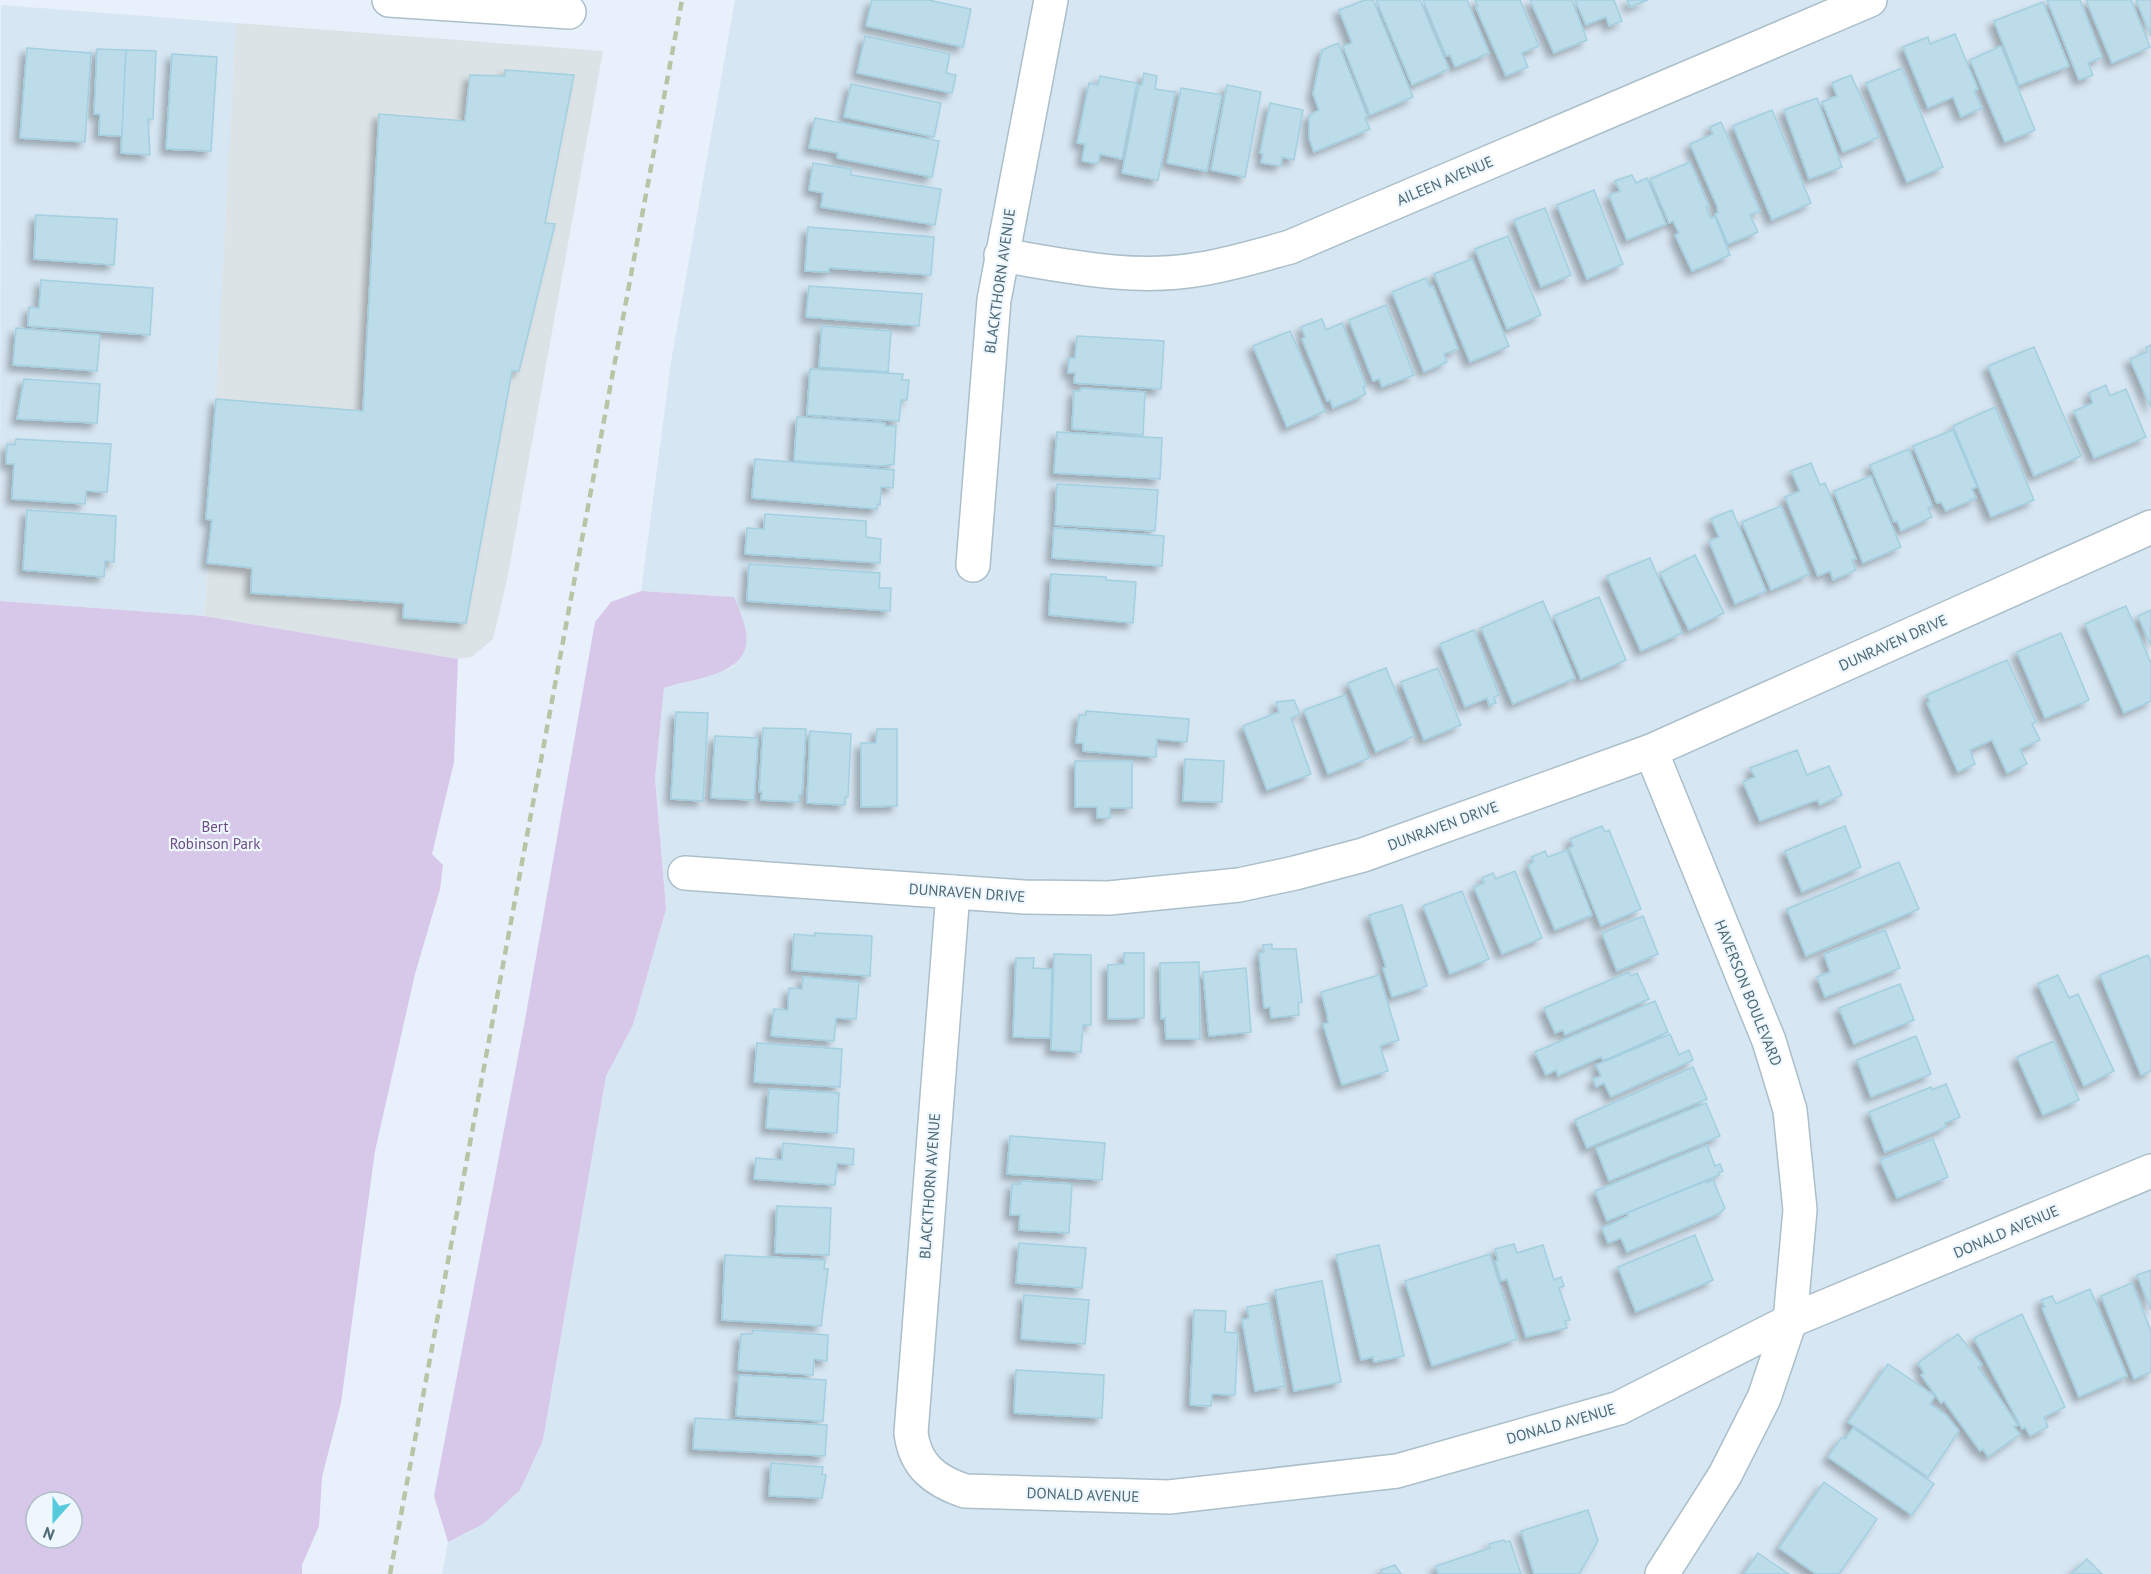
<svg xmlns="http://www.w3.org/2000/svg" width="2151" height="1574" viewBox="0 0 2151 1574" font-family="'PT Sans',sans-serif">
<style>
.residential{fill:#d6e6f2}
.industrial{fill:#dbe3e7}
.green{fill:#d7c7e8;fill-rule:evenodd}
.building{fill:#bcdce9;stroke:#a3cfe0;stroke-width:1.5;filter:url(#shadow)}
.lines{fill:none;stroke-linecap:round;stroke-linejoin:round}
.street-casing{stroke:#abbfc9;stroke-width:36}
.street{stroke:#fff;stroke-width:33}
.rail{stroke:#b7c4a6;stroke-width:4.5;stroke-dasharray:9 6;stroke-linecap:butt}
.labels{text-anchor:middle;stroke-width:4.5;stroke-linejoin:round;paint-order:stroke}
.street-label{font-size:15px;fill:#4d6973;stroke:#eef6fe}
.park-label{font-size:15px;fill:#6d4c83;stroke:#eef6fe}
</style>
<defs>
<filter id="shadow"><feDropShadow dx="-5.5" dy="5.5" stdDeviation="3" flood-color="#0004"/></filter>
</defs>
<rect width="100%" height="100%" fill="#e8f1fb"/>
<g class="residential">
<path d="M735,0H2151V1574H442L448,1542L483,1524L543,1440L606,1076L633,1025L666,909L655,778L664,688L734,667V597L641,591L671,362Z"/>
<path d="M1,5L236,23L212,520L204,616L0,601Z"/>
</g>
<path class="industrial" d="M236,23L603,51L507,580L493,639L472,657L458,659L204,616L212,520L206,519L216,399Z"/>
<g class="green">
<path d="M641,591L734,597C738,608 744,620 746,632C753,676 695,677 664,688L655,778L666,909L633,1025L606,1076L543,1440L520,1490L483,1524L448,1542L434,1496L525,1020L595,622L611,602Z"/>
<path d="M0,601L204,616L458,659L454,762L432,854L443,865L440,889L415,974L375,1151L341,1403L322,1477L319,1526L302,1565V1574H0ZM36,1502H72V1538H36Z"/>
</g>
<g class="building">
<path d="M872,0H928L971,9L963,47L866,26Z"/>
<path d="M1365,0H1373L1413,97L1370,115L1343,46L1352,43L1339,10Z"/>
<path d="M1376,0H1420L1449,69L1412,85Z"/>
<path d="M1423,0H1467L1489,53L1455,67L1450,55L1446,56Z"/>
<path d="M1475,0H1520L1539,46L1522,53L1528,67L1506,76L1476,8L1478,6Z"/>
<path d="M1530,0H1572L1587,40L1554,53Z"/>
<path d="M1575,0H1614L1622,21L1609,26L1606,17L1586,25Z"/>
<path d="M1627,0H1648L1630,7Z"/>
<path d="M2047,0H2080L2102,57L2088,63L2093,75L2079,80Z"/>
<path d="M2086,0H2131L2150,47L2112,63Z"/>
<path d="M2136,0H2151V36Z"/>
<path d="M2043,2L2069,66L2019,85L1994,21Z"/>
<path d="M1955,34L1978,89L1974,91L1982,108L1961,117L1953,97L1928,108L1903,47L1928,37L1930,44Z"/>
<path d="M865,36L950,54L946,73L956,75L952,93L857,73Z"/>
<path d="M1338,43L1368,117L1365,118L1370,129L1314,152L1309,138V116L1319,110L1313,94L1322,50Z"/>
<path d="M2001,46L2035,130L2005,142L1970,60Z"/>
<path d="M27,48L91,53L85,142L20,138Z"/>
<path d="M97,49L126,50L122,136L99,135L100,114H94Z"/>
<path d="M126,50L156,51L153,119H148L150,155L121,153Z"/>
<path d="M172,54L217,57L211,151L166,149Z"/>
<path d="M1902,68L1943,167L1907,182L1866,83Z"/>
<path d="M505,70L574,75L545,223L555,224L519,371H512L466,623L403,618L404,603L251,593L252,568L207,563L212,520L206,519L216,399L363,411L379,114L465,121L470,75L505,76Z"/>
<path d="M1144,73L1157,76L1155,89L1175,92L1158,180L1122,173L1139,85H1142Z"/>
<path d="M1851,75L1879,137L1843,152L1822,102L1837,96L1832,83Z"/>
<path d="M1100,76L1137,83L1122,159L1100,154L1098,164L1082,161L1085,144L1077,143L1089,83L1098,85Z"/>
<path d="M851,84L941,103L934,137L844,117Z"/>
<path d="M1227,85L1261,92L1245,177L1211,170Z"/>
<path d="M1181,88L1222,95L1207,171L1167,163Z"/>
<path d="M1817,98L1842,167L1809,179L1784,110Z"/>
<path d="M1270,103L1303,110L1294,160L1282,157L1281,166L1261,163L1263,154L1260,153Z"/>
<path d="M1772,110L1811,203L1772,220L1733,126Z"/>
<path d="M815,118L939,141L932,177L837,158L838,153L809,148Z"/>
<path d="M1721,122L1760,211L1750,215L1758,232L1728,244L1715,214L1718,213L1717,206L1690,144L1713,134L1710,127Z"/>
<path d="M1690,162L1709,206L1706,207L1711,218L1715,217L1730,255L1692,271L1675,235L1679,233L1673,221L1669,223L1650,179Z"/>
<path d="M813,163L851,169V175L941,189L935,225L821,207L823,193L809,190Z"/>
<path d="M1632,175L1636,183L1647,178L1666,224L1627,240L1609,195L1620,191L1615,181Z"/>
<path d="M1594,190L1623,264L1587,279L1557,205Z"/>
<path d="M1545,208L1571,275L1541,287L1514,220Z"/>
<path d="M36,215L117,219L114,265L34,259Z"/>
<path d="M808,227L934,237L931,275L829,268V272L805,271Z"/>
<path d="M1508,236L1541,315L1507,329L1475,249Z"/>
<path d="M1472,259L1509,346L1470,362L1434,274Z"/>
<path d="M1426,278L1430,287L1433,286L1458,349L1444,354L1447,362L1424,372L1392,292Z"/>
<path d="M41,280L153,288L150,335L28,326L29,307L39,308Z"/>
<path d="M809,286L922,294L919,326L806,317Z"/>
<path d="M1386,305L1414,375L1382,387L1379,379L1373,381L1349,320Z"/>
<path d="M1322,319L1326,330L1342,323L1366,386L1363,387L1366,394L1333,408L1330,400L1327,401L1302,339L1305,337L1301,327Z"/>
<path d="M822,326L891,331L888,372L819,367Z"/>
<path d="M16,328L100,335L97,371L13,365Z"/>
<path d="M1290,331L1325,411L1287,427L1253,346Z"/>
<path d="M1077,336L1164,341L1161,389L1074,383L1075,373H1068L1069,358H1075Z"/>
<path d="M2151,345V408L2130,359L2147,352L2146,347Z"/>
<path d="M2034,347L2081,456L2034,476L1988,366Z"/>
<path d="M810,369L903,374L902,380H909L907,400H901L899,421L807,415Z"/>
<path d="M24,379L100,384L97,423L17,419Z"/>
<path d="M2106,385L2110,396L2126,389L2146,437L2094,458L2074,411L2093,403L2089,393Z"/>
<path d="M1081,388L1145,392L1143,435L1072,429L1074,391H1080Z"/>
<path d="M1995,407L2034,500L1991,517L1953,426Z"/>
<path d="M797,417L885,423V426H896L894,464L883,466L794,461Z"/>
<path d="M1953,430L1977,487L1972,489L1976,498L1946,511L1941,502L1937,503L1913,446Z"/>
<path d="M1057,432L1162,438L1160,479L1054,473Z"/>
<path d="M16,439L111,444L107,492L86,491L85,504L12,499L14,464H6L7,444L15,445Z"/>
<path d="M1909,449L1932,506L1928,508L1932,517L1901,531L1897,521L1894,522L1870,465Z"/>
<path d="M755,459L894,470L893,488L881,487L880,505L877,504V509L752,498Z"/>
<path d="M1811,463L1820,485L1825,483L1856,559L1852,560L1856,570L1833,580L1830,571L1818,576L1785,497L1800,491L1791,471Z"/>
<path d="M1871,476L1901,547L1863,563L1834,491Z"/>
<path d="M1057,484L1158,490L1155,531L1055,525Z"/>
<path d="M1781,506L1809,574L1771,590L1742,522Z"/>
<path d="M27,510L116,516L114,562L105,561L104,577L23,570Z"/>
<path d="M1732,510L1766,591L1735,604L1709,541L1719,537L1711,519Z"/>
<path d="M765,514L866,521V537L881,539L880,563L745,554L747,528L764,529Z"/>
<path d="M1054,528L1164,536L1162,566L1052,558Z"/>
<path d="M1695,555L1724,613L1689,630L1660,573Z"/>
<path d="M1650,558L1682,633L1641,651L1607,576Z"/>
<path d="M749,564L880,573L879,588H891L890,611L747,601Z"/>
<path d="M1051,574L1106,577V580L1136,582L1133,623L1049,615Z"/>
<path d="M1599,597L1626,660L1581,679L1554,616Z"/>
<path d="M1543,601L1575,678L1513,704L1481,628Z"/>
<path d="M2126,606L2151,663V701L2124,713L2085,624Z"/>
<path d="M2151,610V646L2138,616Z"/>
<path d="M1474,630L1499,695L1494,697L1496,703L1489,705L1487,698L1465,707L1440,644Z"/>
<path d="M2061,633L2089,700L2045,718L2017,652Z"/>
<path d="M2007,660L2036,722L2032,724L2040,740L2020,749L2027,764L2007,773L1992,740L1970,750L1975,764L1958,772L1927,703L1930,702L1927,695Z"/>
<path d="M1386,668L1414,736L1376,752L1348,683Z"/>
<path d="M1438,668L1461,725L1424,740L1401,682Z"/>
<path d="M1345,695L1369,758L1328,774L1304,710Z"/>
<path d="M1294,700L1300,714L1291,718L1311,774L1267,790L1243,726L1279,712L1276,702Z"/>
<path d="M1086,711L1189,719L1187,742L1157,739L1156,757L1083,751V743H1076L1079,715H1086Z"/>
<path d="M676,712L708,713L703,801L671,799Z"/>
<path d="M763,728L806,729L802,794L799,795V802L761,800L762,792H759Z"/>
<path d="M877,729H897V806L861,807V743H876Z"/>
<path d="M810,731L851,734L848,797H845V805L807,803Z"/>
<path d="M715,736L758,738L754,800L711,798Z"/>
<path d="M1797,750L1807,775L1829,766L1842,795L1820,805L1817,800L1760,821L1743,782L1755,777L1750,768Z"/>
<path d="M1185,759L1224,761L1222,802L1183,801Z"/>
<path d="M1075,761H1132V808H1110V818H1097V807H1075Z"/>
<path d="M1602,826L1605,832L1609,830L1641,909L1601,926L1569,848L1573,846L1570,839Z"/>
<path d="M1845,826L1861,867L1802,892L1785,851Z"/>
<path d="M1567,850L1592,915L1555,930L1528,865L1534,862L1532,857L1545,851L1548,857Z"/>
<path d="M1899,862L1919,909L1806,956L1787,909Z"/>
<path d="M1515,871L1542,938L1502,954L1474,887L1484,883L1482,878L1493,873L1496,879Z"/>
<path d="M1462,891L1489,959L1450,974L1423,906Z"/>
<path d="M1402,905L1427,986L1392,997L1383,968L1386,967L1369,915Z"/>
<path d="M1643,916L1658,954L1617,971L1602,933Z"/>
<path d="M1885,930L1900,968L1825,997L1817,977L1830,972L1824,954Z"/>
<path d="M815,933L872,936L870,976L792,970L794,934L815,936Z"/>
<path d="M1272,944V949H1296L1302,1002L1298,1003L1299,1015L1271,1018L1270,1007L1264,1008L1259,953L1264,952L1263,945Z"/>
<path d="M1124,953H1144V1018L1108,1019V965L1124,964Z"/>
<path d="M1054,954L1091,955V1025H1083L1081,1052L1051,1050Z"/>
<path d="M2148,955L2151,962V1071L2141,1075L2100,975Z"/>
<path d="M1016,958H1034L1033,968L1052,969L1050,1038L1013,1037Z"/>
<path d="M1199,962L1200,1039H1166L1165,1018L1161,1019L1160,963Z"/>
<path d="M1246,968L1251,1032L1209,1036L1203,972Z"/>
<path d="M1629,972L1631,976L1637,973L1649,999L1565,1035L1563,1030L1555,1033L1544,1008Z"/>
<path d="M1379,975L1399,1040L1380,1046L1388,1071L1342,1085L1323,1024L1328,1023L1327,1014L1321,992Z"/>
<path d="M2058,975L2069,998L2078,994L2114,1071L2084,1086L2038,984Z"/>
<path d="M803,977L859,982L856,1019L836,1018L834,1041L771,1036L774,1009L788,1010L789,988L802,989Z"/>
<path d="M1900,984L1914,1020L1854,1044L1839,1008Z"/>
<path d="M1655,1001L1668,1032L1610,1058L1603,1060L1601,1057L1558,1076L1556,1070L1546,1075L1535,1052Z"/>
<path d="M1670,1034L1679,1055L1689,1050L1693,1060L1611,1097L1604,1083L1596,1087L1593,1079L1601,1076L1596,1065Z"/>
<path d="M1916,1036L1931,1074L1871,1097L1857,1060Z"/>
<path d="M2054,1041L2079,1100L2043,1115L2017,1057Z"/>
<path d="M757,1043L842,1049L840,1087L754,1082Z"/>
<path d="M1693,1067L1707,1099L1587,1148L1575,1120Z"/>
<path d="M1946,1084L1960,1117L1945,1123L1946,1127L1885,1152L1869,1112L1931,1087L1932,1090Z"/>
<path d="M769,1089L839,1093L837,1133L766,1128Z"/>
<path d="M1706,1103L1720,1136L1609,1181L1596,1148Z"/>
<path d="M1010,1136L1105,1143L1102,1180L1007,1174Z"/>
<path d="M1933,1139L1948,1177L1897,1198L1880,1160Z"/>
<path d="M783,1143L854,1149L853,1165L837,1163L835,1185L754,1179L756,1158L782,1160Z"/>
<path d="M1707,1145L1715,1166L1720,1164L1723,1171L1718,1173L1719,1175L1607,1221L1595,1191Z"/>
<path d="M1713,1180L1725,1208L1720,1213L1627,1252L1621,1238L1608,1243L1602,1228L1628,1216L1627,1213L1706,1181L1707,1183Z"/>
<path d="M1021,1181L1072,1184L1069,1233L1019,1230L1020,1215H1010L1012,1184H1021Z"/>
<path d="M777,1206L831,1208L829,1255L775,1253Z"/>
<path d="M1695,1235L1713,1280L1636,1312L1618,1267Z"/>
<path d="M1019,1243L1086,1248L1082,1288L1016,1283Z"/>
<path d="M1514,1244L1517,1253L1543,1245L1554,1280L1561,1277L1564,1286L1559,1288L1570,1320L1565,1321L1567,1328L1526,1337L1507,1279L1501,1281L1495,1261L1498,1260L1495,1249Z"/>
<path d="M1379,1245L1404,1356L1374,1362L1373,1357L1361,1360L1336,1255Z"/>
<path d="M1490,1254L1517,1339L1432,1366L1405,1281Z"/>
<path d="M725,1255L825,1260L824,1269H828L821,1326L722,1320Z"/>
<path d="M2151,1270V1310L2137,1275Z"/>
<path d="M1322,1281L1341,1382L1294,1391L1275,1290Z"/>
<path d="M2132,1283L2151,1331V1372L2134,1379L2101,1296Z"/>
<path d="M2090,1289L2127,1376L2079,1397L2042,1308L2045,1307L2041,1300L2052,1296L2056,1304Z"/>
<path d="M1024,1295L1089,1300L1085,1344L1021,1339Z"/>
<path d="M1269,1303L1285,1386L1255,1391L1242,1320L1249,1318L1247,1307Z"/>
<path d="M1194,1310L1226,1311L1225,1332L1238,1333L1235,1395L1212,1394L1211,1406L1190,1405Z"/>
<path d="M2022,1314L2065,1407L2044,1417L2048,1427L2030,1436L2025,1427L2022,1429L1974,1338Z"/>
<path d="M753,1330L828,1335L827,1361L814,1359L813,1375L738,1370L741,1334H752Z"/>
<path d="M1958,1334L1982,1365L1978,1367L2018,1425L2014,1427L2020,1434L1988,1457L1983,1449L1980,1451L1944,1401L1941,1403L1921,1375L1924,1373L1918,1363Z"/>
<path d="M1888,1364L1935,1396L1930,1404L1946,1415L1959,1431L1928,1477L1848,1422Z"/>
<path d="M1016,1370L1104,1375L1102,1418L1014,1413Z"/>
<path d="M739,1375L826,1380L823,1421L736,1416Z"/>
<path d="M695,1418L827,1425L825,1456L693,1449Z"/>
<path d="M1853,1428L1934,1484L1912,1515L1828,1457L1842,1437L1845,1439Z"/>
<path d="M771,1463L823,1467L822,1474L826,1475L822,1498L769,1496Z"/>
<path d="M1824,1482L1877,1519L1839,1574H1816L1779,1548Z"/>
<path d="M1588,1510L1598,1541L1579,1574H1534L1521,1531Z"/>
<path d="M1504,1540L1505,1542L1510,1541L1521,1574H1438L1436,1566L1490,1548L1489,1544Z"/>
<path d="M1758,1553L1789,1574H1744Z"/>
<path d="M2087,1559L2102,1574H2071Z"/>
<path d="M1395,1565L1401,1574H1383L1381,1570Z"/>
</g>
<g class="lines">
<defs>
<g id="street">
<path d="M389,0L569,12"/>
<path d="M1001,255C1067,266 1134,281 1201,269C1231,264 1261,255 1290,247L1870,0"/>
<path d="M973,565L994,300L1051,0"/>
<path d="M1651,751L1769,1041L1790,1110L1800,1210L1790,1321L1764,1398L1725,1475L1662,1574"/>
<path d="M685,873L1024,897L1109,898L1239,885L1295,873L1363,855L1651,751L2151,527"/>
<path d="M953,892L911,1433C915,1466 935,1481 965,1491L1169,1497L1397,1471L1619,1408L1790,1321L2151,1171"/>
</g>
</defs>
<use href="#street" class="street-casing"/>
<use href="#street" class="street"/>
<path class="rail" d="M390,1574L682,0"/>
</g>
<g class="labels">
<g class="street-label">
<text transform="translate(1445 181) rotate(-23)" y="5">AILEEN AVENUE</text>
<text transform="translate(1000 281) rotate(-82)" y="5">BLACKTHORN AVENUE</text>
<text transform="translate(1893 643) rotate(-24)" y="5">DUNRAVEN DRIVE</text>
<text transform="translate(1443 826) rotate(-20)" y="5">DUNRAVEN DRIVE</text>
<text transform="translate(967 893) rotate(4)" y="5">DUNRAVEN DRIVE</text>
<text transform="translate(1748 993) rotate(68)" y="5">HAVERSON BOULEVARD</text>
<text transform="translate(930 1186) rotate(-86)" y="5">BLACKTHORN AVENUE</text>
<text transform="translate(2006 1232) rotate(-23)" y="5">DONALD AVENUE</text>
<text transform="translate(1561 1424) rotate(-16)" y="5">DONALD AVENUE</text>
<text transform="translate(1083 1495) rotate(2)" y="5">DONALD AVENUE</text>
</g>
<g class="park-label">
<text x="215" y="832">Bert<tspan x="215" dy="17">Robinson Park</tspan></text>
</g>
</g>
<g transform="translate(54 1520) rotate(201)"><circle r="28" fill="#eef6fe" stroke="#aebec6" stroke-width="1.5"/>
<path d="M0-4.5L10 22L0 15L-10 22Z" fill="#56cbdc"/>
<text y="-9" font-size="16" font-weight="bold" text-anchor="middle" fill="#4d6973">N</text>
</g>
</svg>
